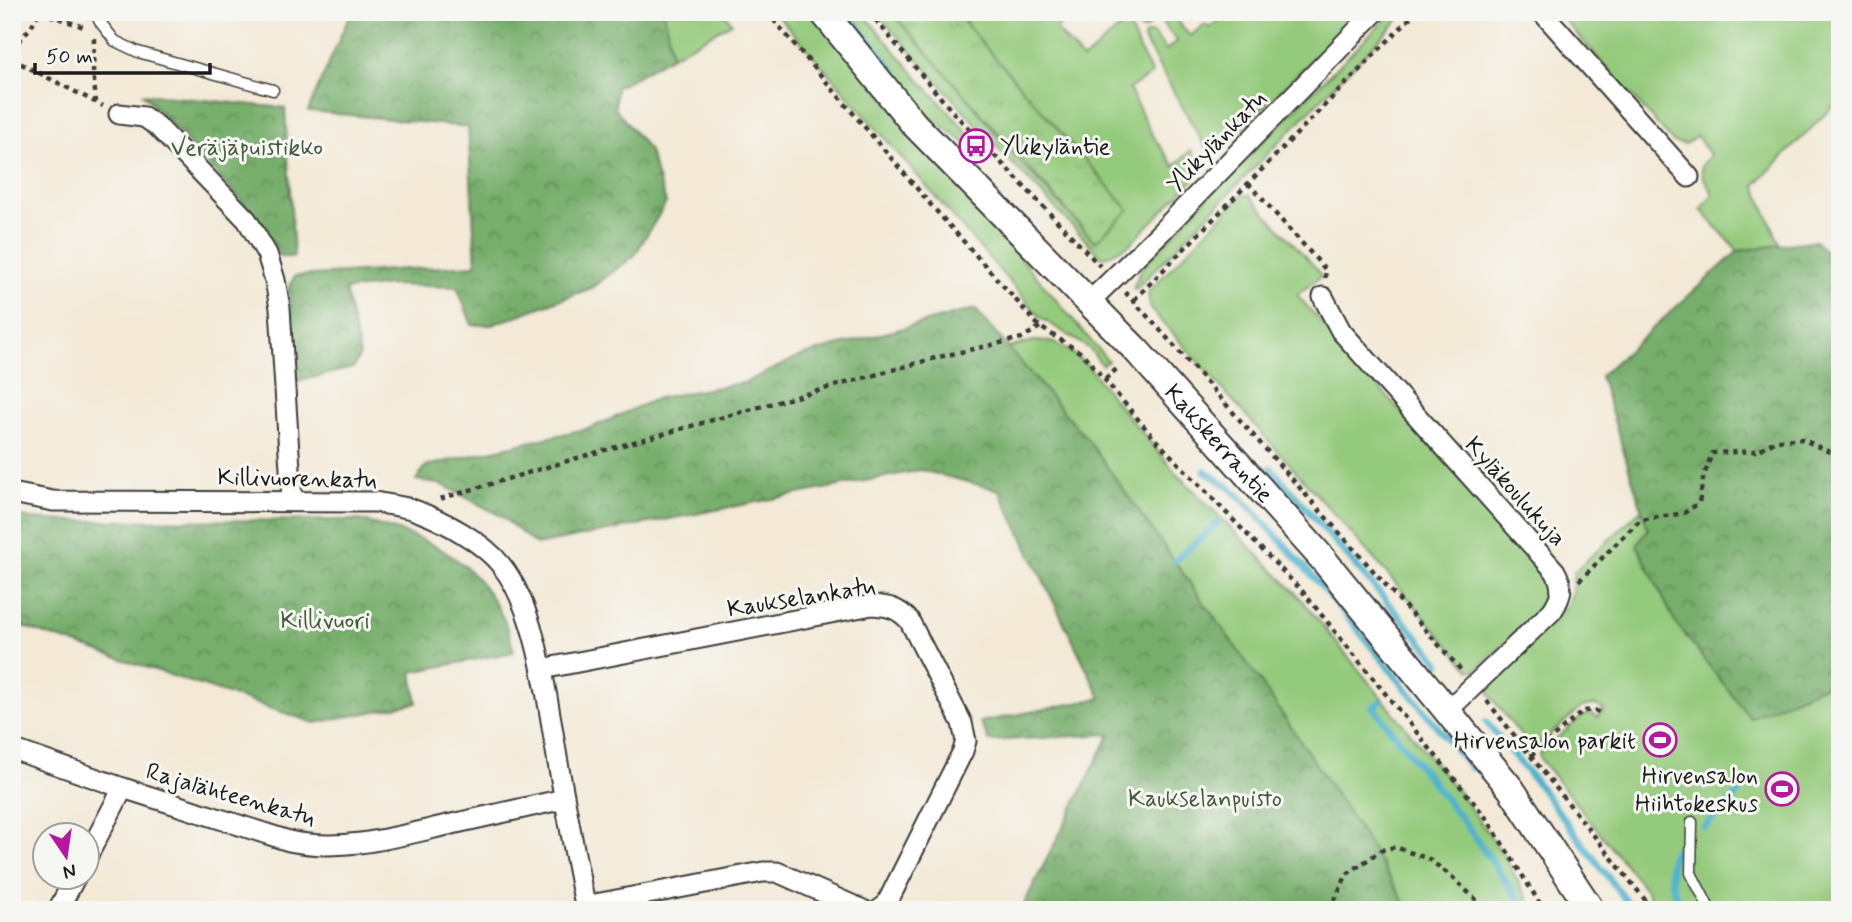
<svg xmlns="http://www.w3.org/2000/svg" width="1852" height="922" viewBox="0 0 1852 922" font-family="Mynerve,sans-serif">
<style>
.green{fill:#94ca7c;stroke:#58734c;stroke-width:2}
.forest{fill:url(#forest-crowns);stroke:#4a6544;stroke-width:2}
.park{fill:url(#park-tufts);stroke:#58734c;stroke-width:2}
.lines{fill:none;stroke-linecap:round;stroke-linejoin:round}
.stream{stroke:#50b2ce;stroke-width:7}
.service-casing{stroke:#3c3b38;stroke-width:13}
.minor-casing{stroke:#3c3b38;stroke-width:23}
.secondary-casing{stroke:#3c3b38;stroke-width:30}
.path{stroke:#3c3b38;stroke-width:4.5;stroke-dasharray:5 5;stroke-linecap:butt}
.service{stroke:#fff;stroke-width:10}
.minor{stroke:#fff;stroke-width:19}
.secondary{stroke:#fff;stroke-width:26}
.labels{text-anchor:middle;stroke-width:6;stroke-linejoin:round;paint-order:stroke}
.street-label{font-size:24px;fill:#1c1c1c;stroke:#f6f6f2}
.poi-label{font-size:24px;fill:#1c1c1c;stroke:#f6f6f2;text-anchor:end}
.park-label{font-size:24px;fill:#46593e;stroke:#f6f6f2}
</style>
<defs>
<pattern id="forest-crowns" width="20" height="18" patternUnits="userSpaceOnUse" patternTransform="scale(1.75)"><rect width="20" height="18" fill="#77ae6c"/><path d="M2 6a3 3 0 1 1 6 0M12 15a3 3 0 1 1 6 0" fill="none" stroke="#618d58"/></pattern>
<pattern id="park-tufts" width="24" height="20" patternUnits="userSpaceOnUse" patternTransform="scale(1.75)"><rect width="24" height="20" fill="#94ca7c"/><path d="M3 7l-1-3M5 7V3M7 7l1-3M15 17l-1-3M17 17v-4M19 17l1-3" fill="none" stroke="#7fad6b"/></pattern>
</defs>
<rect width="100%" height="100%" fill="#f6f6f2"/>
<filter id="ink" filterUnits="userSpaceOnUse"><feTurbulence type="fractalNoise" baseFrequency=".0143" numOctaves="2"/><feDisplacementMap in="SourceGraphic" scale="14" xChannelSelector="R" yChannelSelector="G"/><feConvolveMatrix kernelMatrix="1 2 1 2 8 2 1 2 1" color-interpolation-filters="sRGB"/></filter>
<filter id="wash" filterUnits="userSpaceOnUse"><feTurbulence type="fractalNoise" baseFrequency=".00686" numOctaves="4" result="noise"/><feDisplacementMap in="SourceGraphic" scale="28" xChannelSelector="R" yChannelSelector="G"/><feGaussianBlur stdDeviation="1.57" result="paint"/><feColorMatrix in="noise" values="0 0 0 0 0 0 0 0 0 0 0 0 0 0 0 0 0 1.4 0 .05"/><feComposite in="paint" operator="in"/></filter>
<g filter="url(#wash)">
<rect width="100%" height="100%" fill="#f3e9d6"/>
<g class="green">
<path d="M664,12H723L732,23L672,56Z"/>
<path d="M775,12H812L1108,361L1102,365L1090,349L1040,317Z"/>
<path d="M839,12H862L918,78L972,137L965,143L915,105Z"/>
<path d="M876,12H897L1012,153L1095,242L960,12H1048L1060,25L1056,29L1083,60L1125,23L1120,16H1125L1138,47L1152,74L1129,89L1153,136L1174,166L1191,150L1199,163L1201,171L1197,176L1129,245L1105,257H1102L992,142Z"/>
<path d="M1133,12H1170L1190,36L1205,24L1209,28L1224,16L1227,19L1236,12H1346L1347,18L1345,26L1217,154L1209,153L1144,40V36L1150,33L1155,35L1166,50L1177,41L1158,18L1144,30L1140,29Z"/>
<path d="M1392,12H1406L1135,290L1133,288L1141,269L1208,197Z"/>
<path d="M1557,12H1840V99L1755,185L1780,245L1738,251L1701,210L1713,194L1703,177L1701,167L1710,155L1697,136L1686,144L1674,143Z"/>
<path d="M1242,195H1249L1316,268L1321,276L1297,295L1545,574C1552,586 1551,597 1543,608L1476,670H1470L1384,570L1150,308L1148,292Z"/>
<path d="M1034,341L1052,342L1067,349L1088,366L1111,396L1178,475L1297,594L1460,794L1503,854L1534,910H1409L1366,839L1264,687L1088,440L1008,348Z"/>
<path d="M1642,509L1649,529L1750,717L1840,679V910H1658L1646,890L1540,759L1539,754L1582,716L1590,713L1597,717L1604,710L1595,705L1582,707L1532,750L1491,697L1486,684L1566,606L1572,594L1574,572Z"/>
</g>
<g class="forest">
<path d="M351,12H664L672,56L616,88L615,108L648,149L666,203L634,256L591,288L492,325H472L457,287L389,285L345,290L360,355L353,368L295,382V335L288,289L295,276L476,265L468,127L308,111Z"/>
<path d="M143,94L285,108L294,257H280L263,226L251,211Z"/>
<path d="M1816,240L1840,272V679L1750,718L1675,622L1637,545L1648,529L1600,376L1738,251Z"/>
<path d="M975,309L1088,440L1264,687L1366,839L1409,910H1021L1110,734L989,741L980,722L1101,698L999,490L921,470L536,545L501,516L443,485L416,480L426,466L593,427L658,398L746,382L803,355Z"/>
<path d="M12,515L30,519L68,521L359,520C423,536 471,553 502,616C508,627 511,641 514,652L412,672L417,703L315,723L12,623Z"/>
</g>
<path class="park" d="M891,12H955L1129,210L1095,242Z"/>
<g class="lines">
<g class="stream">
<path d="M846,12L913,94"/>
<path d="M1271,468L1440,663"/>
<path d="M1205,471L1230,488L1251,508L1327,592L1471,768"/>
<path d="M1176,560L1218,523"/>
<path d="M1380,702L1373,707L1467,826L1526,910"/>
<path d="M1486,722L1536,782L1633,910"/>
<path d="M1704,827L1740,792"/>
<path d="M1680,910C1672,884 1661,861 1684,840"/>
</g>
</g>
</g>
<g filter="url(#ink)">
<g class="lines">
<defs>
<g id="service">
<path d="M95,12L100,22L115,41L138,52L273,90"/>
<path d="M1692,822L1691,873L1710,910"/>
</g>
<g id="minor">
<path d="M1542,12L1689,177"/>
<path d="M119,114L144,117L157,126L247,220L267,254L275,280L280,308L292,501"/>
<path d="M1323,297L1341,331L1555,571C1564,587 1562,596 1552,611L1448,710"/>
<path d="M1089,302L1158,235L1375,12"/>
<path d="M12,493L53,501L375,502C388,505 404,506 417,511C444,521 483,542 501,565C538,610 548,706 558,763C567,812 576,861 586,910"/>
<path d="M542,669L872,605C889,606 897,608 909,620L962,723L966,741L963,751L886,905L879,910"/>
<path d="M12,749L123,788L289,841C341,852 392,838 443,826C483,817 524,808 564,799"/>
<path d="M88,855L123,788"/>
<path d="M585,906L763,872H777L863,910"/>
<path d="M58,910L76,876"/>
</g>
<g id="secondary">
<path id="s1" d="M823,12L914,124L1137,351L1322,558L1511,789L1591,910"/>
</g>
</defs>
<use href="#service" class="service-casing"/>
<use href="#minor" class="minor-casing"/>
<use href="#secondary" class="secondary-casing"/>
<g class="path">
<path d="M40,12L84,27"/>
<path d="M767,12L931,205L1040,327L1083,354L1153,437L1303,592L1487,819L1544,910"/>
<path d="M869,12L951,110L1100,266"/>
<path d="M94,38L93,70L96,102L103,106"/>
<path d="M12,49L31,27L39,12"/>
<path d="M12,59L95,102"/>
<path d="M1248,183L1326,270L1325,278"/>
<path d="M1125,292L1161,331L1461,670"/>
<path d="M1134,300L1416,12"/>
<path d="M1105,379L1120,366"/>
<path d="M440,499L591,454L939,357L1022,338L1040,327"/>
<path d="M1579,581L1640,520L1684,513L1699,503L1703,479L1712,453L1758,451L1776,440L1802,439L1840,457"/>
<path d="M1487,701L1646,901L1650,910"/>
<path d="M1531,756L1583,711L1594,710L1601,713"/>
<path d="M1330,910L1347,874L1382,850L1395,847L1429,859L1452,877L1487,910"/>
</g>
<use href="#service" class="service"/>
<use href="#minor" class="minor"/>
<use href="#secondary" class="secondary"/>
</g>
</g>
<defs>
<symbol id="bus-ring" viewBox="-11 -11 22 22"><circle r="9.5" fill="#f6f6f2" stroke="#b5179e" stroke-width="1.5"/><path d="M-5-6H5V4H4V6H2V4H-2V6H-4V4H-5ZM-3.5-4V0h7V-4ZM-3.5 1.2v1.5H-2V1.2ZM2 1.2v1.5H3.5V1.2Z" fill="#b5179e"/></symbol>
<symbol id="stadium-ring" viewBox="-11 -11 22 22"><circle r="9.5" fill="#f6f6f2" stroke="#b5179e" stroke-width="1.5"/><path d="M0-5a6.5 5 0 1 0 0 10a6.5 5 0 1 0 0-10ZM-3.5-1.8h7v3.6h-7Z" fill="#b5179e"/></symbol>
</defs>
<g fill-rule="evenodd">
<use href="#bus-ring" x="957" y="127" width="38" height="38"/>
<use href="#stadium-ring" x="1641" y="721" width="38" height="38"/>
<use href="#stadium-ring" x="1763" y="770" width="38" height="38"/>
</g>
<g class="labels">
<g class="street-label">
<text transform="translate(1216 141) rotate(-46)" y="8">Ylikylänkatu</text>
<text dy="8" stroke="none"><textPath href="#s1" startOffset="586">Kakskerrantie</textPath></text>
<text transform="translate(297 478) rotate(1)" y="8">Killivuorenkatu</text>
<text transform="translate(1516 491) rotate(48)" y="8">Kyläkoulukuja</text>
<text transform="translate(801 597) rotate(-9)" y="8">Kaukselankatu</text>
<text transform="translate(231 794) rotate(16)" y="8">Rajalähteenkatu</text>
</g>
<g class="poi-label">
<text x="1000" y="154" text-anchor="start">Ylikyläntie</text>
<text x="1636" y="748">Hirvensalon parkit</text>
<text x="1758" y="783">Hirvensalon<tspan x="1758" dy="28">Hiihtokeskus</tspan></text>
</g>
<g class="park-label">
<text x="247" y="155">Veräjäpuistikko</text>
<text x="325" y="628">Killivuori</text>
<text x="1205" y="806">Kaukselanpuisto</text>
</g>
</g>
<rect width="1852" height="922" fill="none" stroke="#f6f6f2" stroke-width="42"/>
<g transform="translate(66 856) rotate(167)"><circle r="33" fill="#f6f6f2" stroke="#9f9f9c" stroke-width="2"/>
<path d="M0-5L12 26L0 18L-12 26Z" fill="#b5179e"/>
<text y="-10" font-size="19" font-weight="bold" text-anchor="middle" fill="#1c1c1c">N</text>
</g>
<path d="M35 63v10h175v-10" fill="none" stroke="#1c1c1c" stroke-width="3.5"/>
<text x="46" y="63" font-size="21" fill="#1c1c1c" stroke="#f6f6f2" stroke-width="5" paint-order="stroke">50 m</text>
</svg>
